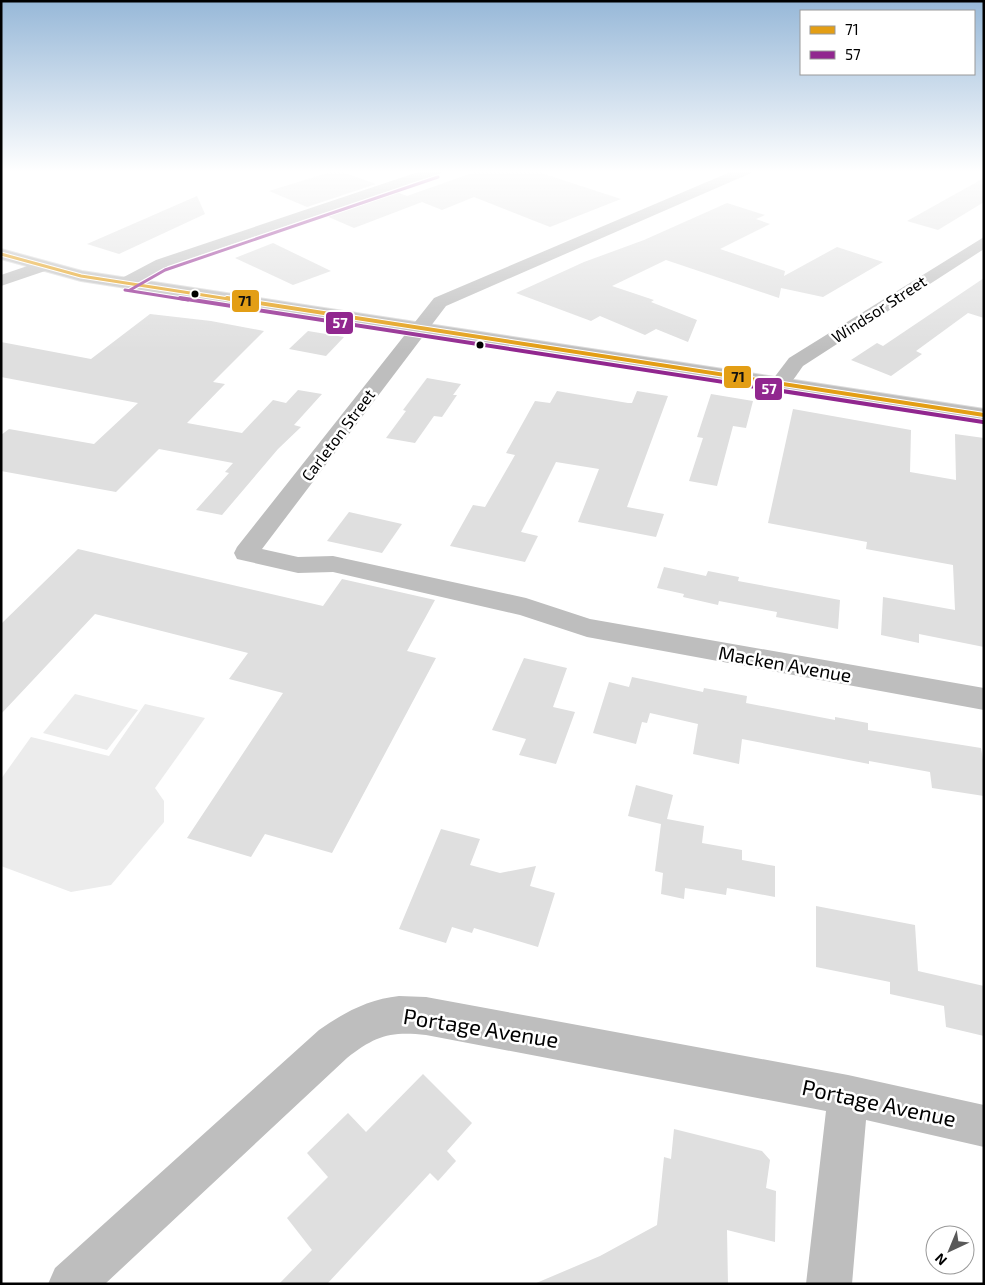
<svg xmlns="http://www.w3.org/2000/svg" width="985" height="1285" viewBox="0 0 985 1285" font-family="'Exo 2',sans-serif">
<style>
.green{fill:#ececec}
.building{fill:#dfdfdf}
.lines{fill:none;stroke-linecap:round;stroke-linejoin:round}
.major-casing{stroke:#dbdbdb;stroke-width:2}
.minor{fill:#bebebe;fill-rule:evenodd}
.major{fill:#bebebe;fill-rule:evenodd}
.bus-1-far1-casing{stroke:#fff;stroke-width:5}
.bus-1-casing{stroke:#fff;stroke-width:6}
.bus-2-far1-casing{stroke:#fff;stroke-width:5}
.bus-2-casing{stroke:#fff;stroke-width:6}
.bus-1-far1{stroke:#e39e15;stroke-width:3}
.bus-1{stroke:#e39e15;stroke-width:4}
.bus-2-far1{stroke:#91278f;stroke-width:3}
.bus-2{stroke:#91278f;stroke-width:4}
.bus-dot{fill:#000;stroke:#fff;stroke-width:2}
.labels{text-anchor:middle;stroke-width:5;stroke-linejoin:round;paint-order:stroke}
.far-street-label{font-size:16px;fill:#000;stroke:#fff}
.street-label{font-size:19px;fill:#000;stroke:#fff}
.near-street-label{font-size:22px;fill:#000;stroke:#fff}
.line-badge{stroke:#fff;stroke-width:2}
.badge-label{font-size:14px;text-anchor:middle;font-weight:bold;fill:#fff}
.pale-badge-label{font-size:14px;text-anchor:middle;font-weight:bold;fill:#111}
</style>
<rect width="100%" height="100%" fill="#fff"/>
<g class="green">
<path d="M75,694L138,710L107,750L43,733Z"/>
<path d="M145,704L205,718L155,788L164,801V822L111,885L71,892L1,866V779L31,737L109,756Z"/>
</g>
<g class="building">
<path d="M337,170L376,184L307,207L269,191Z"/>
<path d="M481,170H532L621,199L550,227L474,197L442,210L422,202L354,228L324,215L394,191L407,196Z"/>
<path d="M984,178V202L938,230L907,221Z"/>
<path d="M197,196L205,214L119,254L87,244Z"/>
<path d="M727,203L765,215L756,219L770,224L720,249L785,271L784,276L837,247L883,262L823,297L781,288L779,298L666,260L612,286L654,300L651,302L697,320L688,342L656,329L645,335L600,316L591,321L516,293L584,262L644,240Z"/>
<path d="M273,243L331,271L293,285L235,258Z"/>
<path d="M984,278V318L968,313L916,351L922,354L891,376L851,360L877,343L883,346Z"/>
<path d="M150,314L211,321L264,331L213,382L225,384L187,423L242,433L273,400L286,403L298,390L322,394L294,425L301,427L278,449L222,515L196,510L229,473L225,472L233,463L159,449L116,492L1,471V435L9,429L94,444L138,403L1,377V342L91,359Z"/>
<path d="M308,331L344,337L326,356L289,349Z"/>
<path d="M427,378L461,384L453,395H457L442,417L434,416L415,443L386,438L406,411L403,410Z"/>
<path d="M557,391L628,403H632L637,391L668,396L627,507L664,514L656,537L578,522L599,469L556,462L521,532L538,536L525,562L450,546L473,505L485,507L515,455L506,453L535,401L550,403Z"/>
<path d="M711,394L753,401L746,428L733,426L717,486L689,481L703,438L697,437Z"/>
<path d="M793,409L911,430L910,472L956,480L955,434L984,438V647L919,634V643L881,635L883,597L955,610L953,565L866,549L867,542L768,523Z"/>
<path d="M349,512L402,524L382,553L327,541Z"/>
<path d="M78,549L323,606L342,579L435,600L407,651L436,658L332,853L265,834L251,857L187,838L283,693L229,679L248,653L95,614L1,714V624Z"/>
<path d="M664,567L706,576L708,571L739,577L738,581L840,600L838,629L776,617L777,612L719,601L718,605L683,597L684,594L657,588Z"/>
<path d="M524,658L567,668L553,707L575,712L556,764L519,755L526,739L492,730Z"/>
<path d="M632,677L703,692L704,688L747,696L746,703L835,720V717L868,723V730L981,748L984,766V796L932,788L930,772L869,761V764L742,739L739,764L693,754L698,724L650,713L647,723L642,722L636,744L593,733L609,682L629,687Z"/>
<path d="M636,785L673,795L667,819L704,826L702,843L742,850V860L775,866V897L727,888L726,895L685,888L684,899L661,894L663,873L655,871L661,824L628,816Z"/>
<path d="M441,829L480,839L470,865L500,873L536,866L530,886L555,893L538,947L474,928L472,933L452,927L446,943L399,929Z"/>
<path d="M816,906L915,925L918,971L984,986V1036L946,1027L944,1006L890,994V982L816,967Z"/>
<path d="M423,1074L472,1123L447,1151L456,1161L438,1181L430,1173L327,1284H279L312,1250L287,1218L328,1177L307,1153L348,1113L366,1132Z"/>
<path d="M674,1129L762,1151L770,1160L766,1188L776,1191L775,1242L727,1230L728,1284H534L600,1256L657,1225L664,1157L671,1159Z"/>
</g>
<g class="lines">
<defs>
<path id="major" d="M1,249L82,271L984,409V421L81,281L1,259Z"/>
</defs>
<use href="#major" class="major-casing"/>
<g class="minor">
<path d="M424,170H443L441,173L168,266L132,287H120L117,283L120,279L156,260Z"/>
<path d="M735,170H753L751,173L446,306L262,549L298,557L333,556L526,598L590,619L984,688V710L587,637L520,615L333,572L298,573L237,559L234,553L237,547L434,298Z"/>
<path d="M984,237V249L803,366C794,378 789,391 773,387L770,383L789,358Z"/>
<path d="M42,261L48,262L50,266L48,270L1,286V275Z"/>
<path d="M399,996L426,997L848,1075L984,1105V1147L866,1120L852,1284H806L826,1111L426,1035C390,1031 375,1036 347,1058L105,1284H48L55,1268L319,1030C343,1013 369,999 399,996Z"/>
</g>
<use href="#major" class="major"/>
<defs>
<path id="bus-1-far1" d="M1,254L81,276L235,300"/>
<path id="bus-1" d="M227,298L984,415"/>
<g id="bus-2-far1">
<path d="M125,290L188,300"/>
<path d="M130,290L165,270L438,177"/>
</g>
<path id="bus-2" d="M180,298L983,422"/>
</defs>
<use href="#bus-1-far1" class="bus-1-far1-casing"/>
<use href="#bus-1" class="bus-1-casing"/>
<use href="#bus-2-far1" class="bus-2-far1-casing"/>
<use href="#bus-2" class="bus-2-casing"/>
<use href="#bus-1-far1" class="bus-1-far1"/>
<use href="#bus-1" class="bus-1"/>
<use href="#bus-2-far1" class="bus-2-far1"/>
<use href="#bus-2" class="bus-2"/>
</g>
<linearGradient id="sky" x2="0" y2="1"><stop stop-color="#97b8d8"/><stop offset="0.49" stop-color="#fff"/><stop offset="1" stop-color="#fff" stop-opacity="0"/></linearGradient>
<rect width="985" height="350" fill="url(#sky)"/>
<g class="bus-dot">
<circle cx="195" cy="294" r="4.5"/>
<circle cx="480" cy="345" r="4.5"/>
</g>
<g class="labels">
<g class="far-street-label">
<text transform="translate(879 309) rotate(-33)" y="6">Windsor Street</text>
<text transform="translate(338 435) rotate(-53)" y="6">Carleton Street</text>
</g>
<g class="street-label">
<text transform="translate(785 664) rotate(10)" y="7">Macken Avenue</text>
</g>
<g class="near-street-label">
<text transform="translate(481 1028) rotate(9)" y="8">Portage Avenue</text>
<text transform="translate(879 1103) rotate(12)" y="8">Portage Avenue</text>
</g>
</g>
<g class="line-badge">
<rect x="231" y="289" width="29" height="24" rx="5" fill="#e39e15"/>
<rect x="325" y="311" width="29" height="24" rx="5" fill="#91278f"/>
<rect x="723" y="365" width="29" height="24" rx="5" fill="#e39e15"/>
<rect x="754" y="377" width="29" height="24" rx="5" fill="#91278f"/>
</g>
<g class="badge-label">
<text x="340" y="328">57</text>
<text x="769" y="394">57</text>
</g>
<g class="pale-badge-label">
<text x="245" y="306">71</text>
<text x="738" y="382">71</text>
</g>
<rect width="985" height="1285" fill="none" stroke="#000000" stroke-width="5"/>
<rect x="800" y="10" width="175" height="65" fill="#ffffff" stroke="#999999"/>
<rect x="810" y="26" width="25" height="8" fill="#e39e15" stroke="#999999"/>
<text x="845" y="35" font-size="15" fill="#000000">71</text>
<rect x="810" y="51" width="25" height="8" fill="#91278f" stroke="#999999"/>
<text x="845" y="60" font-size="15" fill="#000000">57</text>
<g transform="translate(950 1250) rotate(224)"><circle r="24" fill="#ffffff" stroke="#999999"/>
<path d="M0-4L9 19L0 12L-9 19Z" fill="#595959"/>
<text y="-8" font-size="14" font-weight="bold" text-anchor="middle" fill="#000000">N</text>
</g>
</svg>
